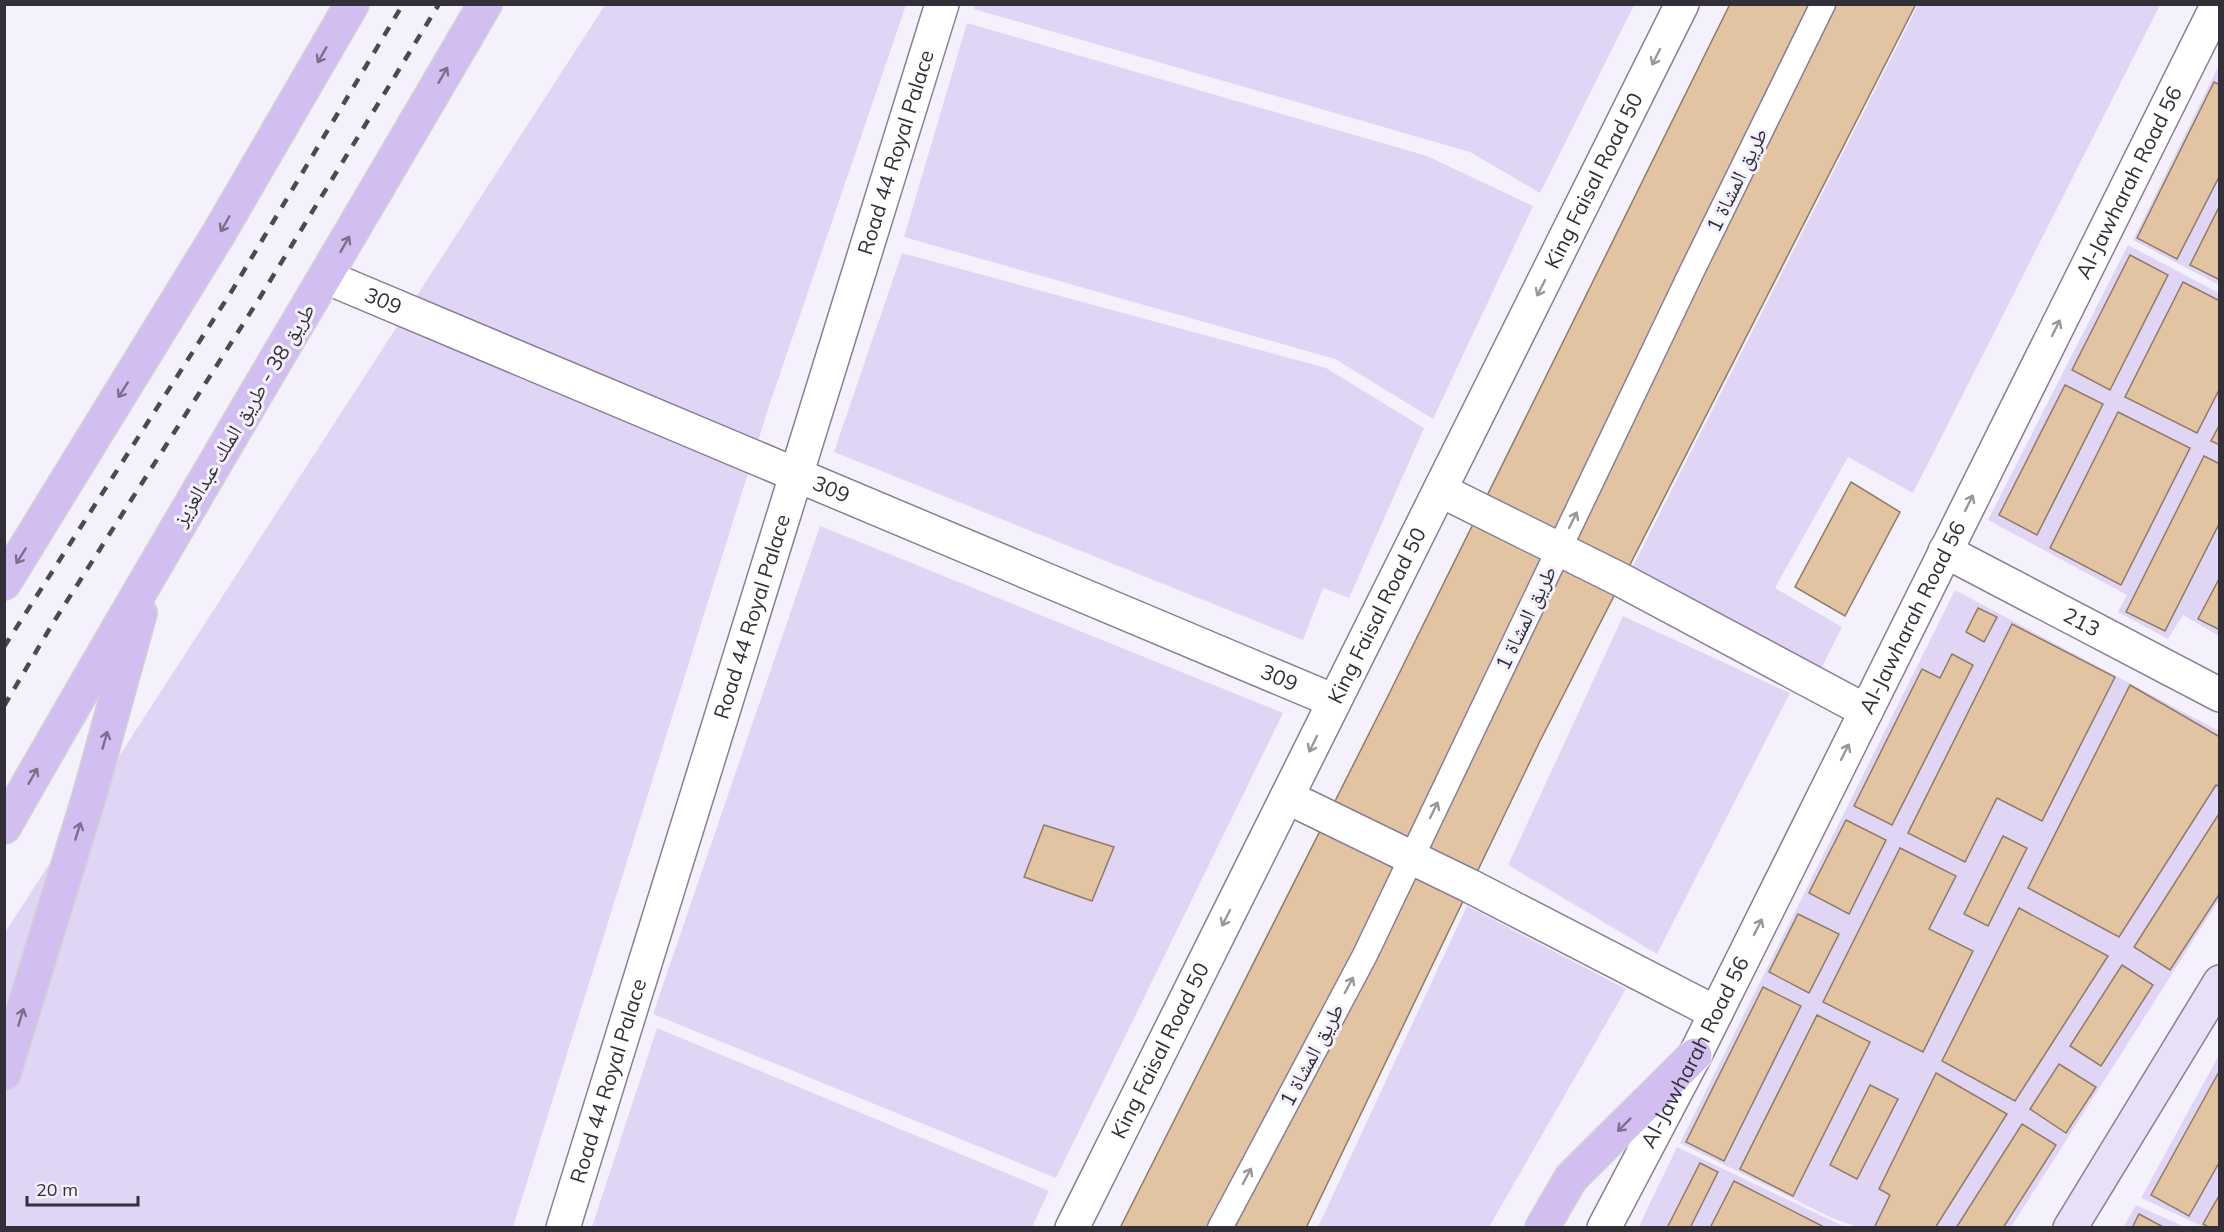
<svg xmlns="http://www.w3.org/2000/svg" width="2224" height="1232" viewBox="0 0 2224 1232" font-family="Mulish,'Noto Naskh Arabic',sans-serif">
<style>
.green{fill:#e1d5f6}
.building{fill:#e2c3a2;stroke:#8e7c68;stroke-width:1.5}
.lines{fill:none;stroke-linecap:round;stroke-linejoin:round}
.pedestrian-casing{stroke:#887f96;stroke-width:27}
.minor-casing{stroke:#887f96;stroke-width:36}
.secondary-casing{stroke:#887f96;stroke-width:36}
.primary-casing{stroke:#d2d1d3;stroke-width:36}
.pedestrian{stroke:#fff;stroke-width:24}
.minor{stroke:#fff;stroke-width:33}
.secondary{stroke:#e9dff8;stroke-width:33}
.primary{stroke:#d3bef1;stroke-width:33}
.rail{stroke:#4d4954;stroke-width:4.5;stroke-dasharray:10 10;stroke-linecap:butt}
.oneway{stroke:#7b6f8c}
.oneway2{stroke:#99979c}
.labels{text-anchor:middle;stroke-width:6;stroke-linejoin:round;paint-order:stroke}
.street-label{font-size:21px;fill:#332f39;stroke:#f5f1fc}
</style>
<rect width="100%" height="100%" fill="#f5f1fc"/>
<g class="green">
<path d="M605,5H906L769,406L513,1227H5L4,934Z"/>
<path d="M975,5V4L1634,5L1540,193L1470,152L974,9Z"/>
<path d="M1918,5H2160L1913,493L1848,457L1775,588L1842,627L1818,675L1631,570Z"/>
<path d="M967,23L1427,156L1533,206L1433,419L1335,359L904,237Z"/>
<path d="M2219,65V285L2133,240Z"/>
<path d="M2128,245L2219,293V636L2183,615L2168,639L2118,612L2127,595L1988,520Z"/>
<path d="M902,253L1326,368L1424,428L1349,598L1323,588L1303,640L834,452Z"/>
<path d="M820,526L1283,713L1056,1178L653,1014Z"/>
<path d="M1955,590L2219,731V900L2011,1227H1857L1832,1218L1680,1143Z"/>
<path d="M1623,616L1790,693L1657,954L1508,865Z"/>
<path d="M1467,906L1626,989L1489,1227H1318Z"/>
<path d="M657,1028L1049,1191L1032,1227H592Z"/>
<path d="M2219,1055V1227H2204L2141,1198Z"/>
<path d="M1677,1147L1845,1227L1638,1228Z"/>
<path d="M2136,1205L2185,1227L2123,1228Z"/>
</g>
<g class="building">
<path d="M1730,4H1916L1540,741L1306,1228H1120L1389,694Z"/>
<path d="M2214,82L2220,85V175L2177,259L2137,238Z"/>
<path d="M2220,205V280L2190,265Z"/>
<path d="M2130,255L2168,275L2110,390L2072,370Z"/>
<path d="M2183,282L2220,301V388L2197,433L2125,397Z"/>
<path d="M2065,385L2103,404L2037,535L1999,515Z"/>
<path d="M2118,412L2190,448L2121,585L2050,548Z"/>
<path d="M2220,424V445L2211,441Z"/>
<path d="M2204,456L2220,464V522L2165,631L2126,612Z"/>
<path d="M1851,482L1900,512L1845,616L1795,587Z"/>
<path d="M2220,577V630L2198,619Z"/>
<path d="M1978,608L1997,617L1984,642L1966,632Z"/>
<path d="M2012,624L2115,677L2042,821L1997,798L1965,862L1908,833Z"/>
<path d="M1952,654L1973,665L1892,825L1854,806L1922,669L1940,678Z"/>
<path d="M2130,685L2220,737V787L2216,785L2119,937L2028,888Z"/>
<path d="M2220,812V893L2170,970L2134,947Z"/>
<path d="M1846,820L1886,840L1849,914L1809,893Z"/>
<path d="M1044,825L1114,847L1092,901L1024,877Z"/>
<path d="M2003,836L2027,848L1988,926L1964,914Z"/>
<path d="M1900,848L1956,876L1929,929L1973,951L1923,1052L1823,1002Z"/>
<path d="M2019,908L2108,956L2015,1101L1942,1061Z"/>
<path d="M1798,914L1839,934L1809,993L1769,972Z"/>
<path d="M2122,965L2153,985L2101,1066L2070,1046Z"/>
<path d="M1763,987L1801,1006L1724,1161L1686,1142Z"/>
<path d="M1817,1015L1870,1042L1793,1196L1740,1169Z"/>
<path d="M2059,1064L2096,1087L2066,1133L2030,1109Z"/>
<path d="M2220,1070V1161L2189,1216L2151,1195Z"/>
<path d="M1936,1073L2007,1114L1935,1228H1874L1890,1195L1879,1189Z"/>
<path d="M1870,1085L1898,1099L1857,1179L1830,1165Z"/>
<path d="M2022,1124L2056,1145L2003,1228H1956Z"/>
<path d="M1700,1163L1718,1172L1690,1228H1667Z"/>
<path d="M1734,1181L1826,1228H1710Z"/>
<path d="M2220,1194V1228H2210L2203,1224Z"/>
<path d="M2139,1214L2165,1228H2132Z"/>
</g>
<g class="lines">
<defs>
<path id="pedestrian" d="M1220,1228L1365,955L1691,273L1823,4"/>
<g id="minor">
<path id="s1" d="M326,277L1334,701"/>
<path d="M1440,490L1623,581L1866,711"/>
<path id="s2" d="M1945,551L2220,695"/>
<path d="M1287,797L1470,886L1716,1013"/>
<path id="s3" d="M563,1228L942,4"/>
<path id="s4" d="M1072,1228L1682,4"/>
<path id="s5" d="M1604,1228L1695,1055L2218,4"/>
</g>
<path id="secondary" d="M2070,1228L2220,982"/>
<g id="primary">
<path d="M4,583L219,233L352,4"/>
<path d="M4,827C161,551 325,279 485,4"/>
<path d="M4,1073L89,797L140,613"/>
<path d="M1542,1228L1571,1178L1695,1055"/>
</g>
</defs>
<use href="#pedestrian" class="pedestrian-casing"/>
<use href="#minor" class="minor-casing"/>
<use href="#secondary" class="secondary-casing"/>
<use href="#primary" class="primary-casing"/>
<use href="#pedestrian" class="pedestrian"/>
<use href="#minor" class="minor"/>
<use href="#secondary" class="secondary"/>
<use href="#primary" class="primary"/>
<g class="rail">
<path d="M4,647L233,289L403,4"/>
<path d="M4,706L53,623L259,299L439,4"/>
</g>
</g>
<defs><path id="oneway-shaft" d="M-6 0H5M1.5-3L5.5 0L1.5 3" fill="none" stroke-width="1.6" stroke-linecap="round" stroke-linejoin="round" transform="scale(1.5)"/></defs>
<g class="oneway">
<use href="#oneway-shaft" transform="translate(322 55) rotate(120)"/>
<use href="#oneway-shaft" transform="translate(443 75) rotate(-60)"/>
<use href="#oneway-shaft" transform="translate(225 224) rotate(120)"/>
<use href="#oneway-shaft" transform="translate(345 244) rotate(-60)"/>
<use href="#oneway-shaft" transform="translate(123 390) rotate(122)"/>
<use href="#oneway-shaft" transform="translate(21 556) rotate(122)"/>
<use href="#oneway-shaft" transform="translate(105 740) rotate(-74)"/>
<use href="#oneway-shaft" transform="translate(33 776) rotate(-60)"/>
<use href="#oneway-shaft" transform="translate(78 831) rotate(-73)"/>
<use href="#oneway-shaft" transform="translate(21 1017) rotate(-73)"/>
<use href="#oneway-shaft" transform="translate(1624 1125) rotate(135)"/>
</g>
<g class="oneway2">
<use href="#oneway-shaft" transform="translate(1656 57) rotate(117)"/>
<use href="#oneway-shaft" transform="translate(1541 288) rotate(117)"/>
<use href="#oneway-shaft" transform="translate(2056 328) rotate(-64)"/>
<use href="#oneway-shaft" transform="translate(1969 503) rotate(-64)"/>
<use href="#oneway-shaft" transform="translate(1573 520) rotate(-64)"/>
<use href="#oneway-shaft" transform="translate(1313 744) rotate(116)"/>
<use href="#oneway-shaft" transform="translate(1845 752) rotate(-63)"/>
<use href="#oneway-shaft" transform="translate(1434 810) rotate(-64)"/>
<use href="#oneway-shaft" transform="translate(1226 918) rotate(117)"/>
<use href="#oneway-shaft" transform="translate(1758 927) rotate(-63)"/>
<use href="#oneway-shaft" transform="translate(1349 985) rotate(-62)"/>
<use href="#oneway-shaft" transform="translate(1247 1176) rotate(-62)"/>
</g>
<g class="labels">
<g class="street-label">
<text dy="7" stroke="none"><textPath href="#s3" startOffset="1126">Road 44 Royal Palace</textPath></text>
<text transform="translate(1737 180) rotate(-64)" y="7">طريق المشاة 1</text>
<text dy="7" stroke="none"><textPath href="#s4" startOffset="1170">King Faisal Road 50</textPath></text>
<text dy="7" stroke="none"><textPath href="#s5" startOffset="1170">Al-Jawharah Road 56</textPath></text>
<text dy="7" stroke="none"><textPath href="#s1" startOffset="62">309</textPath></text>
<text transform="translate(244 415) rotate(-59)" y="7">طريق 38 - طريق الملك عبدالعزيز</text>
<text dy="7" stroke="none"><textPath href="#s1" startOffset="548">309</textPath></text>
<text dy="7" stroke="none"><textPath href="#s3" startOffset="640">Road 44 Royal Palace</textPath></text>
<text dy="7" stroke="none"><textPath href="#s4" startOffset="684">King Faisal Road 50</textPath></text>
<text dy="7" stroke="none"><textPath href="#s5" startOffset="684">Al-Jawharah Road 56</textPath></text>
<text transform="translate(1526 618) rotate(-64)" y="7">طريق المشاة 1</text>
<text dy="7" stroke="none"><textPath href="#s2" startOffset="154">213</textPath></text>
<text dy="7" stroke="none"><textPath href="#s1" startOffset="1034">309</textPath></text>
<text dy="7" stroke="none"><textPath href="#s4" startOffset="198">King Faisal Road 50</textPath></text>
<text dy="7" stroke="none"><textPath href="#s5" startOffset="198">Al-Jawharah Road 56</textPath></text>
<text transform="translate(1312 1055) rotate(-62)" y="7">طريق المشاة 1</text>
<text dy="7" stroke="none"><textPath href="#s3" startOffset="154">Road 44 Royal Palace</textPath></text>
</g>
</g>
<rect width="2224" height="1232" fill="none" stroke="#332f39" stroke-width="12"/>
<path d="M27 1196v9h111v-9" fill="none" stroke="#332f39" stroke-width="3"/>
<text x="36" y="1196" font-size="18" fill="#332f39" stroke="#f5f1fc" stroke-width="4.5" paint-order="stroke">20 m</text>
</svg>
